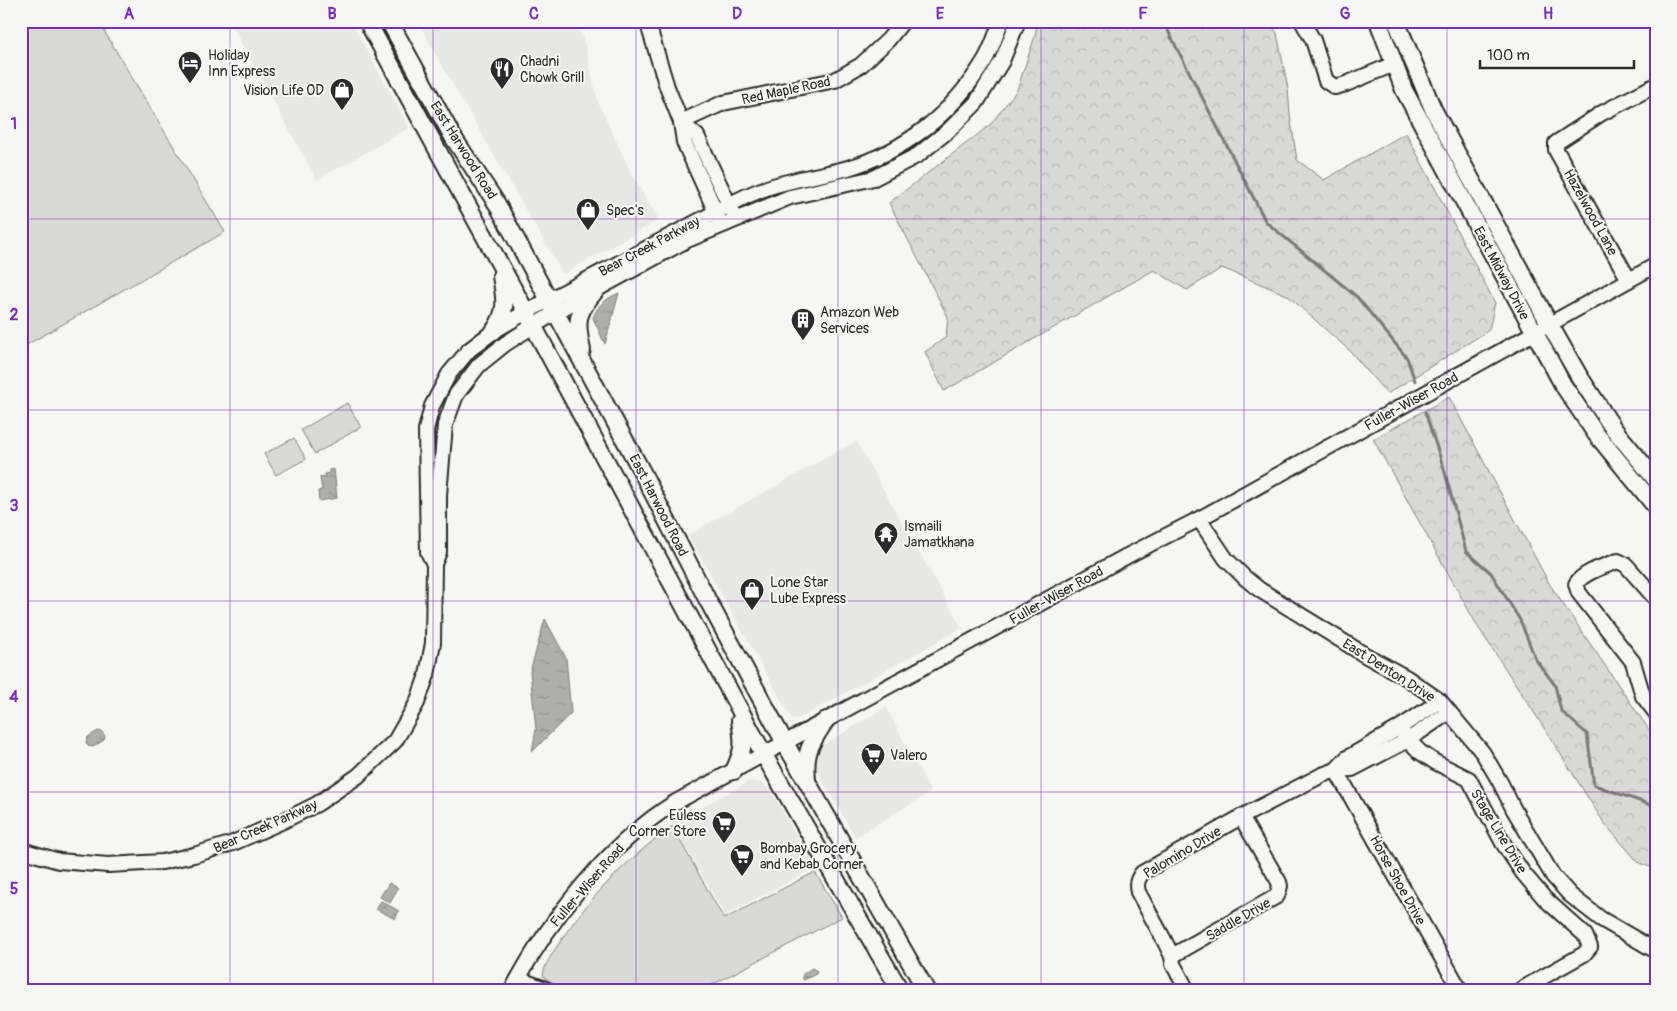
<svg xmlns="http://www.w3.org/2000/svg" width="1677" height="1011" viewBox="0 0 1677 1011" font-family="Pangolin,sans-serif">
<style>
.built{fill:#e7e7e3}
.green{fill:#d9d9d5;stroke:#828280}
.forest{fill:url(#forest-crowns);stroke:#828280}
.water{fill:url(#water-ripples);stroke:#7a7a78}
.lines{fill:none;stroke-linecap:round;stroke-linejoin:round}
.stream{stroke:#7a7a78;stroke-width:3}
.minor-casing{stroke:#2b2b2b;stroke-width:18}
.major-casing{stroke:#2b2b2b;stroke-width:20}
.minor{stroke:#f6f6f2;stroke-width:14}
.major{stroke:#f6f6f2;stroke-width:16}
.grid{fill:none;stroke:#7b2cbf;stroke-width:1;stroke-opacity:0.55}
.labels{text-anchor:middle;stroke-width:4;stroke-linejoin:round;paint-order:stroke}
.poi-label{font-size:14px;fill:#2b2b2b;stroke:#f6f6f2;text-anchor:start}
.street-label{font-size:14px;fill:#2b2b2b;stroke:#f6f6f2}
.neatline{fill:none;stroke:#7b2cbf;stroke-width:2}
.grid-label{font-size:16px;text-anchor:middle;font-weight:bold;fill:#7b2cbf}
</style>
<defs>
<pattern id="forest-crowns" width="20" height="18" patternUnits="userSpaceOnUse" patternTransform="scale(1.25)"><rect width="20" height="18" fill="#d9d9d5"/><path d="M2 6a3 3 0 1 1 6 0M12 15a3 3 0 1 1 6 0" fill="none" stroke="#babab7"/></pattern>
<pattern id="water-ripples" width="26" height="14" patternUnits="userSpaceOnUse" patternTransform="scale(1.25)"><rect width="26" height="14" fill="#aeaeab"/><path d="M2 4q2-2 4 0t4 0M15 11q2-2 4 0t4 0" fill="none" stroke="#8e8e8b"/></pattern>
</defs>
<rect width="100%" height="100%" fill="#f6f6f2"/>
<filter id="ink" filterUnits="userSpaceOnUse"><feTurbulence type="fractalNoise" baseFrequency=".02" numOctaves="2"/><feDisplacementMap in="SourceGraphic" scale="10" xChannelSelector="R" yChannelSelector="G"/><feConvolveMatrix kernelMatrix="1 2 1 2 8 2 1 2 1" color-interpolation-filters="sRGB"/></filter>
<g filter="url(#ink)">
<g class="built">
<path d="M229,21H351L409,128L317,180Z"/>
<path d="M418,21H574L583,37L598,102L631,173L659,220L563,274L436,55Z"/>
<path d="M856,441L962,628L800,718L792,719L688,535Z"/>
<path d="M886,707L931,792L855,837L813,764L817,749Z"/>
<path d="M750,781L763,783L771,791L815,868L725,915L672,823Z"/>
</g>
<g class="green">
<path d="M21,21H121L104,31L225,232L21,348Z"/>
<path d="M347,403L361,427L315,454L301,430Z"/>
<path d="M294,438L306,459L276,475L264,454Z"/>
<path d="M672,826L724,919L815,872L842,917L702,990H561L543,976C544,964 552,955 558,945C588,898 628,859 672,826Z"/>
</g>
<g class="forest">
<path d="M1038,21H1268L1277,33L1288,89L1290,115L1297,160L1324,180L1406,133L1495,303L1489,330L1387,394L1350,351L1287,295L1222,268L1187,290L1154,270L944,391L925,352L946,337L948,317L889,203L990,125L1017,90L1035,36Z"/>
<path d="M1449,397L1550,585L1656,740V869L1639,863L1604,823L1539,720L1478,627L1373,439Z"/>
</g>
<g class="water">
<path d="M619,293L605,344L593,318C598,304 606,299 619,293Z"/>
<path d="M334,469L337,498L319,501L318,491L322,490L320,477L325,478V474L329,473V470Z"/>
<path d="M545,619L566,658L571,713L532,752L536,729L530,672Z"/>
<path d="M98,731L102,732L105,736L104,740L93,747L88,746L86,742L88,737Z"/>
<path d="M389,883L398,888L390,903L380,897Z"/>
<path d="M381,901L399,911L395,919L376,909Z"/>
<path d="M812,968L817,971L816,974L804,980L802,978L803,974Z"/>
</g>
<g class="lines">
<g class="stream">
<path d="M1163,21L1266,222L1357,297L1407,358L1415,381"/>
<path d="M1425,412L1444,469L1466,551L1491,573L1520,620L1536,660L1555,685L1561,711L1587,734L1594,785L1651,805L1656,808"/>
</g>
<defs>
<g id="minor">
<path d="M647,21L667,87L681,122L684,142L719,219"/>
<path d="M1302,21L1313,40L1326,81L1335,87L1346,84L1394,64"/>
<path d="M681,122L723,103L835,80L861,65L888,40L903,21"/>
<path d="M681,122L697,136L732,211"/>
<path d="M1629,280L1556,150V143L1602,113L1656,85"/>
<path d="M1199,519L1226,559L1245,578L1260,590L1365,655L1407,678L1440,701L1483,753L1500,782L1514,810L1553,876L1570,895L1601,919L1656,951"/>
<path d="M434,564L428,552L426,430L432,406L449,374L469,350L494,331L526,312L729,205C740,199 752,193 764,189C791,179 820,176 848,168C906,151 952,113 983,63C991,51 996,35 1001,21"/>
<path d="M1656,599L1626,565L1618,561C1605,566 1583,572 1576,584L1579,593L1633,662L1643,696L1656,713"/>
<path d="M1399,728L1408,740L1420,752L1435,762L1469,779L1503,843L1523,873L1545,899L1585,935L1590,947L1584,954L1520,990"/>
<path d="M1336,770L1460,990"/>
<path d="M1336,770L1347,758L1399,728L1440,701"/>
<path d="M21,850L59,861L108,865L162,862L194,855L233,843L283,821L317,804L358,776L395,741L417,703L427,675L433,643L434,564L439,552V495L445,425L456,395L479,365L505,344L533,326L577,300L685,241L790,197L874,178L918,155L949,130L976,103L1002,61L1018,21"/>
<path d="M1172,956L1277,896L1280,886L1279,882L1241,817"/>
<path d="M518,979L548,990"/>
<path d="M512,990C548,921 609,843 676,802L1127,556L1199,519L1656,265"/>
<path d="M1187,990L1173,964L1172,956L1163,938L1138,892C1136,884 1137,880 1142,873L1241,817L1322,775L1336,770L1352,769L1408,740L1449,712"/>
</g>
<g id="major">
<path d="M367,21L520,301L764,755L900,990"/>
<path d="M389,21L453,137L497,204L641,470L707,599L785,743L926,990"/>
<path d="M1378,21L1404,90L1563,385L1596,434L1656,507"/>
<path d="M1396,21L1433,109L1550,325L1579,376L1613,428L1656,480"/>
<path d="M494,331C508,311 505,299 501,276"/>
<path d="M582,350C575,319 577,312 597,289"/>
<path d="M734,771C744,749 744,744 740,721"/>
<path d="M807,780C804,751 811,743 826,720"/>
</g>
</defs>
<use href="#minor" class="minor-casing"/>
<use href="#major" class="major-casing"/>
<use href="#minor" class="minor"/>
<use href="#major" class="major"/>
</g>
</g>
<path class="grid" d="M230,21V990M433,21V990M636,21V990M838,21V990M1041,21V990M1244,21V990M1447,21V990M21,219H1656M21,410H1656M21,601H1656M21,792H1656"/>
<defs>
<symbol id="hotel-pin" viewBox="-11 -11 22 30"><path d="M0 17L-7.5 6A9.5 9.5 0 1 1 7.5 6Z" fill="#2b2b2b" stroke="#f6f6f2"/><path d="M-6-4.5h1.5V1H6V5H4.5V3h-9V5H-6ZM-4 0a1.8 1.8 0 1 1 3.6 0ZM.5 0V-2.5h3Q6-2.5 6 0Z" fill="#fff"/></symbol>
<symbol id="restaurant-pin" viewBox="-11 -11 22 30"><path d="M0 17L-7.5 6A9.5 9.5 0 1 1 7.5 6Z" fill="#2b2b2b" stroke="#f6f6f2"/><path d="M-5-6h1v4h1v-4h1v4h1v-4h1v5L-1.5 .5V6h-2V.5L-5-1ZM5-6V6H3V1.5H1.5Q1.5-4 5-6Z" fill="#fff"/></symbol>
<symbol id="shop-pin" viewBox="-11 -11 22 30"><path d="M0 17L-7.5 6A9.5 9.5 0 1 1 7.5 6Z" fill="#2b2b2b" stroke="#f6f6f2"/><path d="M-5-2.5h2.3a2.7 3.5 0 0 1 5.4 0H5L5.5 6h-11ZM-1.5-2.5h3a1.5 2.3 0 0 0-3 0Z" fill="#fff"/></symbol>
<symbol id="building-pin" viewBox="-11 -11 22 30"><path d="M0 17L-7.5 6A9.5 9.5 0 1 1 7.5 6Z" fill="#2b2b2b" stroke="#f6f6f2"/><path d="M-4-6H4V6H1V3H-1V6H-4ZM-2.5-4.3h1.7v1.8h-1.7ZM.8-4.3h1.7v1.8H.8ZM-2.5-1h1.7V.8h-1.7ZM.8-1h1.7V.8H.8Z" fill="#fff"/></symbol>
<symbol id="temple-pin" viewBox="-11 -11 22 30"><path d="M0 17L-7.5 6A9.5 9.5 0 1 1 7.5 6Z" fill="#2b2b2b" stroke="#f6f6f2"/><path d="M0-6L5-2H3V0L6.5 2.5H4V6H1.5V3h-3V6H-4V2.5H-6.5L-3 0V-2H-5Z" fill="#fff"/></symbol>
<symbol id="supermarket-pin" viewBox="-11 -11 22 30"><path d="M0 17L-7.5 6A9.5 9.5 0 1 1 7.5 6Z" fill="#2b2b2b" stroke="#f6f6f2"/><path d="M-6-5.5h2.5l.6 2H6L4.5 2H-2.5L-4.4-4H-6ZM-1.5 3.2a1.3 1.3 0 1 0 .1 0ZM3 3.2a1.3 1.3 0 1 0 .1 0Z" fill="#fff"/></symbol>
</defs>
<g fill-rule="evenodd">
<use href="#hotel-pin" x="176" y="49" width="28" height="38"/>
<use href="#restaurant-pin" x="488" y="55" width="28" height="38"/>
<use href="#shop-pin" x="328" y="76" width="28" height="38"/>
<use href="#shop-pin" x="574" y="196" width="28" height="38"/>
<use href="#building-pin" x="789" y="306" width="28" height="38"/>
<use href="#temple-pin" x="872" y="520" width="28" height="38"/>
<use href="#shop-pin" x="738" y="576" width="28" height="38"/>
<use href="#supermarket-pin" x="859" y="741" width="28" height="38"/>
<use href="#supermarket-pin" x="710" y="809" width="28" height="38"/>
<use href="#supermarket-pin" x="728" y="842" width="28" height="38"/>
</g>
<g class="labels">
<g class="poi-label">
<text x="208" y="60">Holiday<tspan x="208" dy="16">Inn Express</tspan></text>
<text x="520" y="66">Chadni<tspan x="520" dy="16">Chowk Grill</tspan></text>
<text x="324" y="95" text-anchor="end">Vision Life OD</text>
<text x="606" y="215">Spec's</text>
<text x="820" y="317">Amazon Web<tspan x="820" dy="16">Services</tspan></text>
<text x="904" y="531">Ismaili<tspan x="904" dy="16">Jamatkhana</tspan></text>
<text x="770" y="587">Lone Star<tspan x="770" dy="16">Lube Express</tspan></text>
<text x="890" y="760">Valero</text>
<text x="706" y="820" text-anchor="end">Euless<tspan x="706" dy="16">Corner Store</tspan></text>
<text x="760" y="853">Bombay Grocery<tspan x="760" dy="16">and Kebab Corner</tspan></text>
</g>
<g class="street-label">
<text transform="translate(786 90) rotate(-12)" y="5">Red Maple Road</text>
<text transform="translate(464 150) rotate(58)" y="5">East Harwood Road</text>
<text transform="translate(1591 212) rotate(61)" y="5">Hazelwood Lane</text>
<text transform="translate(649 246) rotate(-28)" y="5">Bear Creek Parkway</text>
<text transform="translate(1502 273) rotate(62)" y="5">East Midway Drive</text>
<text transform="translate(1411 401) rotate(-29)" y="5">Fuller-Wiser Road</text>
<text transform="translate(659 505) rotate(63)" y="5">East Harwood Road</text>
<text transform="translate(1056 595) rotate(-29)" y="5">Fuller-Wiser Road</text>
<text transform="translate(1389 670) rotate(32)" y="5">East Denton Drive</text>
<text transform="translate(265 826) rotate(-24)" y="5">Bear Creek Parkway</text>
<text transform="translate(1499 831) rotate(59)" y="5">Stage Line Drive</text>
<text transform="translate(1182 852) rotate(-31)" y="5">Palomino Drive</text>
<text transform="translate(1398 880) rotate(61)" y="5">Horse Shoe Drive</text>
<text transform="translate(587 885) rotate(-49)" y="5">Fuller-Wiser Road</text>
<text transform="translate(1238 919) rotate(-30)" y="5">Saddle Drive</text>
</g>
</g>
<rect width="1677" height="1011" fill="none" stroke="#f6f6f2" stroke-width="55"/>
<path d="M1480 60v8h154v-8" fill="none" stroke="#2b2b2b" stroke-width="2.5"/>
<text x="1487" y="60" font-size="15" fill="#2b2b2b" stroke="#f6f6f2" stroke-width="4" paint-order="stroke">100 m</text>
<rect x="28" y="28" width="1622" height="956" class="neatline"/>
<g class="grid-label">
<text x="129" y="19">A</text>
<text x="332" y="19">B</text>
<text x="534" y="19">C</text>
<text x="737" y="19">D</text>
<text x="940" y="19">E</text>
<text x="1143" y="19">F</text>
<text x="1345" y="19">G</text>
<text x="1548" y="19">H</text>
<text x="14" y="129">1</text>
<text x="14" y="320">2</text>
<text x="14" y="511">3</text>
<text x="14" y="702">4</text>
<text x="14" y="894">5</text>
</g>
</svg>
